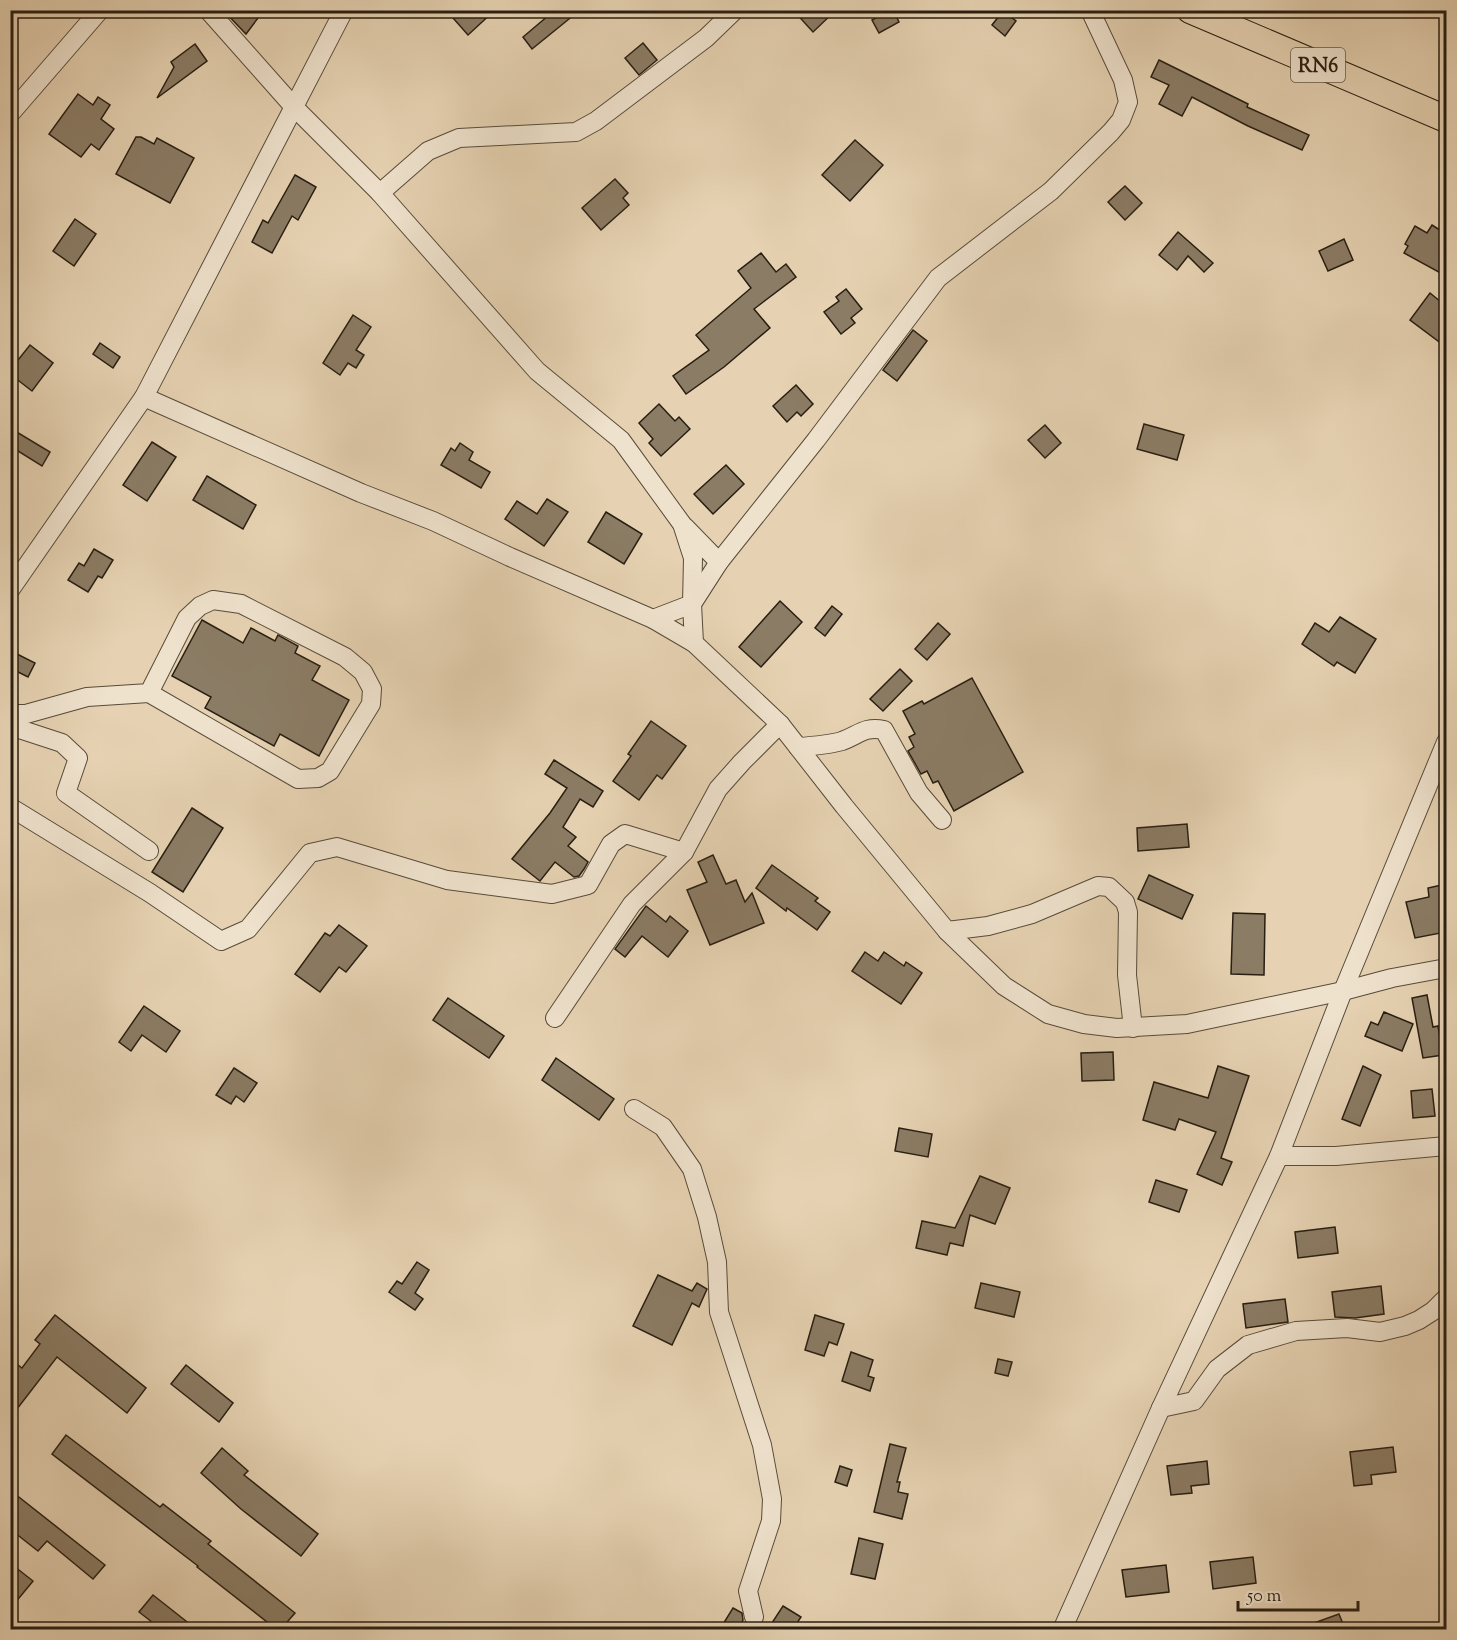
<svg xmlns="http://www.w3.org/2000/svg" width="1457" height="1640" viewBox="0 0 1457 1640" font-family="'Sorts Mill Goudy',serif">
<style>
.building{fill:#8b7c65;stroke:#281e12;stroke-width:1.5}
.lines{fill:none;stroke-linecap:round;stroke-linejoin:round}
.minor-casing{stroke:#584b3a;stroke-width:20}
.highway-casing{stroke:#281e12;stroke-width:28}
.minor{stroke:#efe2cd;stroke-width:18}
.highway{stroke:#e6d2b2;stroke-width:26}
.labels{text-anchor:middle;stroke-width:4.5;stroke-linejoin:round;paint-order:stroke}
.shield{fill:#efe2cd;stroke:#64594a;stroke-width:1.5}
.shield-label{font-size:20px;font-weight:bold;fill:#281e12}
</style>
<rect width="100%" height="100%" fill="#e6d2b2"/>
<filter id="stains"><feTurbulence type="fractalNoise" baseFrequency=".00333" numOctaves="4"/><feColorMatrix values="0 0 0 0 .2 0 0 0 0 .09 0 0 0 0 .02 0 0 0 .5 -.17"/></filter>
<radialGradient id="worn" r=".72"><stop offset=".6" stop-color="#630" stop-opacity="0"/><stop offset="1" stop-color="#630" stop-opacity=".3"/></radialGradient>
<g class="building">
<path d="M223,10H264L246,34Z"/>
<path d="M446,10H495L468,35Z"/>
<path d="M555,10H580L532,49L523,37Z"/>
<path d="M793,10H836L813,32Z"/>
<path d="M890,10H893L899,22L879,33L872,20Z"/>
<path d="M1003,11L1016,21L1005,36L992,25Z"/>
<path d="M643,43L657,60L639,75L625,58Z"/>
<path d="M195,44L207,61L157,98L174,67L171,62Z"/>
<path d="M1159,60L1248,104L1247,107L1309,135L1302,150L1248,126L1192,97L1182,116L1159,104L1169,85L1151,77Z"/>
<path d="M78,94L93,105L98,97L110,105L101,119L114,129L99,150L91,144L81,157L49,134Z"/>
<path d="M136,137H141L154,144L157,138L194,158L170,203L116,174Z"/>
<path d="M855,140L883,165L850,201L822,175Z"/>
<path d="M295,175L316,187L298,220L292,216L272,253L252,242L263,220L268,223Z"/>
<path d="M615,179L628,193L623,198L629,205L601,230L582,208Z"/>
<path d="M1125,186L1142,203L1125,220L1108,202Z"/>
<path d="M75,219L96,234L74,266L53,251Z"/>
<path d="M1432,225L1446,234V276L1404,253L1408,246L1405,244L1415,226L1427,233Z"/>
<path d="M1178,232L1213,263L1204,272L1188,256L1177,270L1159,255Z"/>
<path d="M1344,239L1353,260L1328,271L1319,251Z"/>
<path d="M761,253L776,272L786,264L796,277L754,309L770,328L724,367L686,394L673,376L709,350L696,335L751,288L738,271Z"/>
<path d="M846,289L862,309L851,318L855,323L841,334L824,312L839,301L836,297Z"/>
<path d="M1430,293L1446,306V347L1410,320Z"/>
<path d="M353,315L371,327L356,350L364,355L356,368L348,363L340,375L323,363Z"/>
<path d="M913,330L927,341L897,381L883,370Z"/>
<path d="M100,343L120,357L113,368L93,354Z"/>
<path d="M30,345L53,363L32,391L10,374V370Z"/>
<path d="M796,385L813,404L801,416L797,412L787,422L773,406Z"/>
<path d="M659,404L675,421L679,417L690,429L661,456L649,443L653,439L639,423Z"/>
<path d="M1144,424L1184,435L1177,460L1137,449Z"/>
<path d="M1045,425L1061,443L1045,458L1028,440Z"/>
<path d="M10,428L50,452L42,466L10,446Z"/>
<path d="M152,442L176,457L147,501L123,485Z"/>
<path d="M460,443L473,452L469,460L490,472L481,488L441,465L451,448L455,451Z"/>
<path d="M726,465L744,484L713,514L694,494Z"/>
<path d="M207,476L256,505L243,529L193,500Z"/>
<path d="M547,499L568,512L544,546L505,519L517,501L537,514Z"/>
<path d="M606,512L642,534L624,564L588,542Z"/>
<path d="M94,549L113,560L102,578L98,576L88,592L68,580L79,563L84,566Z"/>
<path d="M780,601L802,622L761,667L739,647Z"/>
<path d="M832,606L842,614L825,636L815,628Z"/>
<path d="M1340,617L1376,639L1355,673L1337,662L1334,666L1302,644L1315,623L1329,632Z"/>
<path d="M202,620L243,643L251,628L275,641L278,635L298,646L295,653L320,666L312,680L349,700L319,756L280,734L274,746L205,708L211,697L172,676Z"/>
<path d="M938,623L950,634L927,660L915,649Z"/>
<path d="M15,653L35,663L28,677L10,668V662Z"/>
<path d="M900,669L912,681L883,711L870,699Z"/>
<path d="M972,678L1023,772L954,811L938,781L933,783L927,771L921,774L908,751L914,747L909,737L915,734L903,711L922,701L924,704Z"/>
<path d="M651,721L686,746L662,779L657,775L639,800L613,781L631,756L628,754Z"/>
<path d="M554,760L603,791L593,807L580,799L563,827L576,837L568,846L588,862L584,869L579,876L574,877L555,862L540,881L512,859L550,813L567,788L545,774Z"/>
<path d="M192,808L223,828L183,892L152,872Z"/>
<path d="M1187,824L1189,847L1138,851L1137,828Z"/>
<path d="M713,855L726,884L736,880L745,902L752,893L764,923L710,945L687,890L707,882L698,862Z"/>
<path d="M772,865L818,898L815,901L830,912L817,930L787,908L786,911L756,888Z"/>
<path d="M1149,875L1193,895L1182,919L1138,899Z"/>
<path d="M1446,884V932L1415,938L1406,902L1429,897L1428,888Z"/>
<path d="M646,906L666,922L670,916L688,931L668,957L642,936L625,957L615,949Z"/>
<path d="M1233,913L1265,914L1264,975L1231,974Z"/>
<path d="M339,925L367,946L346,972L339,967L320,992L295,974L325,933L330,936Z"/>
<path d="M865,952L878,961L884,952L904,966L906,962L922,973L901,1004L852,971Z"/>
<path d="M1427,995L1433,1027L1438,1026L1443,1055L1423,1058L1412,998Z"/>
<path d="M448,998L504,1036L489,1058L433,1020Z"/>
<path d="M144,1006L180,1031L166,1052L142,1035L131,1051L119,1042Z"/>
<path d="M1384,1012L1413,1024L1402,1051L1365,1036L1371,1022L1378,1025Z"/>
<path d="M1113,1052L1114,1080L1082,1081L1081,1053Z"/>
<path d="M556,1058L614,1099L599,1120L542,1080Z"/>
<path d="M1218,1066L1249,1076L1221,1158L1232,1162L1222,1185L1197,1174L1216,1132L1179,1119L1175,1130L1143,1120L1154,1082L1208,1098Z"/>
<path d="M1363,1066L1381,1075L1360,1126L1342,1119Z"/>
<path d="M234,1068L257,1083L244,1102L236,1096L231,1104L216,1095Z"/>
<path d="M1432,1089L1435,1116L1413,1118L1411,1091Z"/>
<path d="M899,1128L932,1134L928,1157L895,1151Z"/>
<path d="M980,1176L1010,1188L995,1224L970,1215L963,1246L950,1243L947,1255L916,1248L922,1221L955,1228Z"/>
<path d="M1156,1180L1187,1190L1179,1212L1149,1202Z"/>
<path d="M1335,1227L1338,1253L1298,1258L1295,1232Z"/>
<path d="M417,1262L429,1270L415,1293L423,1299L415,1310L389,1292L397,1281L402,1284Z"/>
<path d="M658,1275L692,1291L697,1283L707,1289L699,1307L692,1303L672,1345L633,1326Z"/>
<path d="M981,1283L1020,1292L1014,1317L975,1308Z"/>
<path d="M1381,1286L1384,1314L1355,1318L1335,1317L1332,1292Z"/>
<path d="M1285,1299L1288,1322L1246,1328L1243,1304Z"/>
<path d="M55,1315L146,1388L127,1413L57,1357L10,1418V1359L22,1368L40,1344L35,1340Z"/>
<path d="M815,1315L844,1324L837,1345L829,1342L824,1356L805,1350Z"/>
<path d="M851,1352L873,1360L868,1376L874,1378L870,1391L842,1381Z"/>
<path d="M998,1359L1012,1362L1008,1376L995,1373Z"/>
<path d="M186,1365L233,1403L219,1422L171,1384Z"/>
<path d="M66,1435L160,1507L163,1504L211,1541L208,1544L295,1613L281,1629H276L197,1567L198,1566L52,1454Z"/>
<path d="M890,1444L906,1448L897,1482H900L898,1492L908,1494L902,1519L874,1512Z"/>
<path d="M1393,1447L1396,1472L1371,1475L1372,1484L1354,1486L1350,1452Z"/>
<path d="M222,1448L248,1471L244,1475L318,1534L301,1556L241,1509L201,1473Z"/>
<path d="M1207,1461L1209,1484L1191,1486L1192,1493L1171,1495L1167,1466Z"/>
<path d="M840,1466L852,1470L847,1486L835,1482Z"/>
<path d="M10,1490L105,1565L93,1579L47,1541L38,1551L10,1529Z"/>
<path d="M859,1538L883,1544L875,1579L851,1574Z"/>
<path d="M1253,1557L1256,1583L1213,1589L1210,1562Z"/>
<path d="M10,1563L33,1581L10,1609Z"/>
<path d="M1166,1565L1169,1592L1126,1597L1122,1570Z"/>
<path d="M153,1595L196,1629H161L139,1612Z"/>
<path d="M783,1606L801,1617L793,1629H768Z"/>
<path d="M733,1608L742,1613L743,1620L738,1629H720Z"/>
<path d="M1339,1614L1345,1629H1300V1628Z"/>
</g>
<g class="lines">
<defs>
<g id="minor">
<path d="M208,10L294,107L380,193L537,371L621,440L682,524L693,558L692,604L694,643"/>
<path d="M10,114L100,10"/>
<path d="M380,193L428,151L459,138L576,132L596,121L706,38L735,10"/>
<path d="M144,397L361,493L433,521L510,557L653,619L694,643L780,724L844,806L947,931L1004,986L1048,1014L1084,1024L1117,1028L1187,1024L1343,991L1392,978L1446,968"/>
<path d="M685,527L719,562"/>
<path d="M10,590L144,397L344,10"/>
<path d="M653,619L692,604L719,562L816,440L938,278L1051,191L1111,132L1121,120L1128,102L1123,80L1090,10"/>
<path d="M10,714H26L87,697L149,693L298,779L318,778L330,771L371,704L372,689L363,672L345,657L241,604L213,600L200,606L187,618L149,693"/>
<path d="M10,726L62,743L78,758L66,793L149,851"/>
<path d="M798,747C813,746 828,745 842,741C859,735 864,726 884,730L919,793L942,820"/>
<path d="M10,807L150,893L221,941L248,929L310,853L337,847L447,880L552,894L588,885L611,844L625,834L684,852"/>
<path d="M947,931L988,926L1032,914L1098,886L1109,887L1125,902L1128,912L1127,975L1133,1028"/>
<path d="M555,1018L632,904L684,852L718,789L742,762L780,724"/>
<path d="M634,1109L663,1127L692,1169L707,1217L717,1262L719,1312L762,1445L772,1499L771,1521L748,1591L754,1617"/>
<path d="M1279,1156H1336L1446,1146"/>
<path d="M1161,1408L1194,1401L1217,1369L1248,1345L1296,1331L1347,1328L1380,1332L1405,1326L1419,1320L1433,1311L1446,1298"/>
<path d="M1062,1630L1161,1408L1279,1156L1343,991L1446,742"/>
</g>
<path id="highway" d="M1190,10L1446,119"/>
</defs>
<use href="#minor" class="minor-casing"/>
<use href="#highway" class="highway-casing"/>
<use href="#minor" class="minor"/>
<use href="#highway" class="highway"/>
</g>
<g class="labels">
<rect class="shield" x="1291" y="48" width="54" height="34" rx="4.5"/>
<g class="shield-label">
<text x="1318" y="72">RN6</text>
</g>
</g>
<rect width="1457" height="1640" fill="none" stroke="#e6d2b2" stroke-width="36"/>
<rect x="12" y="12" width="1433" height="1616" fill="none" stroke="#281e12" stroke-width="3"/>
<rect x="18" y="18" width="1421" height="1604" fill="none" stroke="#281e12" stroke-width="1.5"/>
<path d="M1238 1601v9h120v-9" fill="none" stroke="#281e12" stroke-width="3"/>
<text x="1247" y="1601" font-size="18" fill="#281e12" stroke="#efe2cd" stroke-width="4.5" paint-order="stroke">50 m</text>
<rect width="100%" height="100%" filter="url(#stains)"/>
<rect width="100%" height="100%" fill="url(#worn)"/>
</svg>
